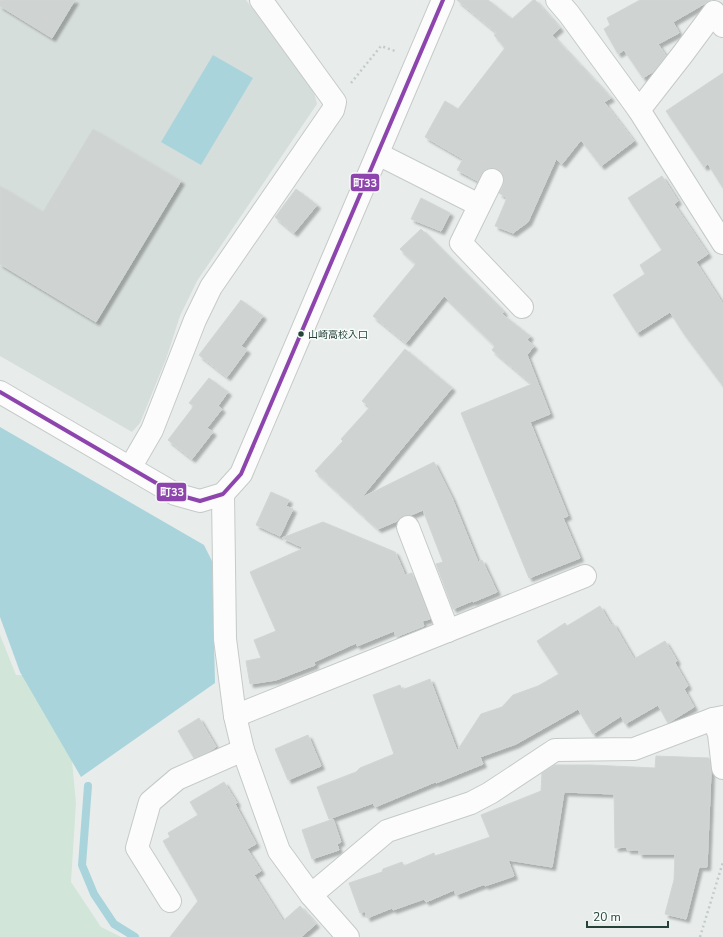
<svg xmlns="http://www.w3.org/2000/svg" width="723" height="937" viewBox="0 0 723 937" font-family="'Nunito Sans','Noto Sans JP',sans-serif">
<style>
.built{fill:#d6dedb}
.green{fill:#d1e6d8}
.water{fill:#a9d4db}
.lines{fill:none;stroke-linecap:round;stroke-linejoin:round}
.stream{stroke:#a9d4db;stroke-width:8}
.building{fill:#cfd4d2;stroke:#d1d6d4;filter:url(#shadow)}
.minor-casing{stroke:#c5cac8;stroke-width:24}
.tertiary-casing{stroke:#c5cac8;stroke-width:24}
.path{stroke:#c3ccca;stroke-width:2.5;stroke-dasharray:2 3;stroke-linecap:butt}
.minor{stroke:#fcfcfc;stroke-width:22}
.tertiary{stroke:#fcfcfc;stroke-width:22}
.bus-1-casing{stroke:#f7fbf9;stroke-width:7}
.bus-1{stroke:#8e44ad;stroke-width:4}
.bus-dot{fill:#24423a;stroke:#f7fbf9;stroke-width:1.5}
.labels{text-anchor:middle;stroke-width:3;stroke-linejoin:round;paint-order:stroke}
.bus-label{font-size:10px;fill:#24423a;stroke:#f7fbf9;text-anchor:start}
.line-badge{stroke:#f7fbf9;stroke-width:1.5}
.badge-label{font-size:11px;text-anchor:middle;font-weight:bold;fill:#fff}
</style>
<defs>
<filter id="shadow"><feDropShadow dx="3.5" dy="3.5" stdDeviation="1" flood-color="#0004"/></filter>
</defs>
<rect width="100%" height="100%" fill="#e8edeb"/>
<path class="built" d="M0,0H246L314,92L317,104L197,281L180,316L166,359L140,423L132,432L0,356Z"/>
<path class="green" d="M0,635L16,675L64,677L76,803L71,882L101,927L121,937H0Z"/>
<g class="water">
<path d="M213,55L253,78L201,165L161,142Z"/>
<path d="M0,427L204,545L212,561L215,683L81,777L20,672L0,617Z"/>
</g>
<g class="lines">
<path class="stream" d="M88,786L82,865L94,894L114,924L135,937"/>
</g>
<g class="building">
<path d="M0,0H75L52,38L0,6Z"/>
<path d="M457,0H488L512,19L533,0H535L560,28L552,35L611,98L604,102L634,141L601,166L581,140L562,164L556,159L528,222L513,233L495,226L507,198L499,193L503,186L504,180L502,173L497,169L491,168L485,170L481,174L478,181L457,170L463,159L425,137L445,101L458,109L505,48L494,35L497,33Z"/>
<path d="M640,0H711L673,22L679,33L658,44L666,56L654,71L643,78L624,50L618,54L604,29L610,25L607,18Z"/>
<path d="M723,73V188L708,164L704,167L666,111Z"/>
<path d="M93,129L181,181L96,322L0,264V186L43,212Z"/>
<path d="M662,176L678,201L674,204L708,254L696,262L723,304V386L684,334L670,312L637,333L613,295L645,274L640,265L662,250L628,198Z"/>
<path d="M296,189L317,205L294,233L275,217Z"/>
<path d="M421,198L450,213L441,231L411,219Z"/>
<path d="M421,229L504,312L502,314L530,336L527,340L534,346L527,355L550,414L530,422L568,516L563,518L580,558L529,578L461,413L532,384L492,350L495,346L444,296L406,343L373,316L416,264L400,249Z"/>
<path d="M241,300L263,316L241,346L247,350L227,377L199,355Z"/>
<path d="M405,349L452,388L361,498L434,462L452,498L478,562L482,560L497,592L473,602L472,601L453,609L436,564L443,562L423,510L411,515L403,516L399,519L397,521L378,529L315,471L343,441L341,439L370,407L362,401Z"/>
<path d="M209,378L228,392L218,406L222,409L207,428L213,432L192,459L168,440L194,406L189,403Z"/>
<path d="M271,492L289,500L286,506L293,509L280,536L256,525Z"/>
<path d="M323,522L395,552L405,575L412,573L430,619L422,621L424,626L396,637L394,631L357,646L356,643L314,662L315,665L276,680L250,684L246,661L261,658L254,640L276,631L250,572L304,548L282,538Z"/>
<path d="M600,606L611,625L613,623L634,659L665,641L677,661L675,663L688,686L684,689L694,707L668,723L658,705L625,724L621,716L593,734L578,709L516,744L480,757L483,764L436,783L435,782L375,807L373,803L329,819L317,787L356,772L360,768L394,754L373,695L400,685L402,690L430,679L457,751L481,714L502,707L513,695L538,686L559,674L537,641L565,623L567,626Z"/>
<path d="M199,718L216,747L208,752L194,758L178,731Z"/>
<path d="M308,735L321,766L288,780L275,749Z"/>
<path d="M656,756L709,758L711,772L707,867H699L686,919L665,914L674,880L675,854H639V850H627V847L615,848L614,794L564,792L552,867L508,860L514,876L485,886V884L456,895L454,890L426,902L424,899L393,910L392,908L367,918L365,911L360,913L349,883L382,872L383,869L402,862L404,866L434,853L435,856L490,837L481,815L541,791L542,773L555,765H591L655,768Z"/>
<path d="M224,782L237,803L235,804L256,844L247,849L261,871L254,875L283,921L300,906L316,924L301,937H170L198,901L163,841L170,837L168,833L198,815L190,802Z"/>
<path d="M333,819L341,842L337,844L339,850L312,859L302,830Z"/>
</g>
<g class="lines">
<defs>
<g id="minor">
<path d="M557,0L569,14L639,110L723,243"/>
<path d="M639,110L682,55L714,12L723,26"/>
<path d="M378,154L479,205"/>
<path d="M492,180L461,243L522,307"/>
<path d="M130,468L152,430L195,320L211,287L333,110L335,102L261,0"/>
<path d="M223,494L225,639L235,716L243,750L279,851L311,895L348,937"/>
<path d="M408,527L448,631"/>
<path d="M235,716L585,576"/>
<path d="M723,717L713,719L719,734L723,768"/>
<path d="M311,895L387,831L471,803L490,793L555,750L634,749L713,719"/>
<path d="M170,901L137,848L150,802L177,779L243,750"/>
</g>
<path id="tertiary" d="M0,392L175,494L200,501L223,494L241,474L443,0"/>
</defs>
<use href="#minor" class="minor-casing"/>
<use href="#tertiary" class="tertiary-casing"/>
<g class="path">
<path d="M351,83L381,46L395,51"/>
<path d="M700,937L723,862"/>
</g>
<use href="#minor" class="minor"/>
<use href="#tertiary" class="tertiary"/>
<defs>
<path id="bus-1" d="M0,392L175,494L200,501L223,494L241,474L443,0"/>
</defs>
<use href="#bus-1" class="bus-1-casing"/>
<use href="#bus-1" class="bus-1"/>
</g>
<circle class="bus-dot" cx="301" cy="334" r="3.5"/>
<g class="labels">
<g class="bus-label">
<text x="308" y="338">山崎高校入口</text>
</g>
</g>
<g class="line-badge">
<rect x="350" y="173" width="30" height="19" rx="4" fill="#8e44ad"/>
<rect x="156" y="482" width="31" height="20" rx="4" fill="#8e44ad"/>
</g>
<g class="badge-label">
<text x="365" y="187">町33</text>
<text x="172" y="496">町33</text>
</g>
<path d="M587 921v6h81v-6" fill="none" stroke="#24423a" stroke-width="2"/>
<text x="593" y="921" font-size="12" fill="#24423a" stroke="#f7fbf9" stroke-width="3" paint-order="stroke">20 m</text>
</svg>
